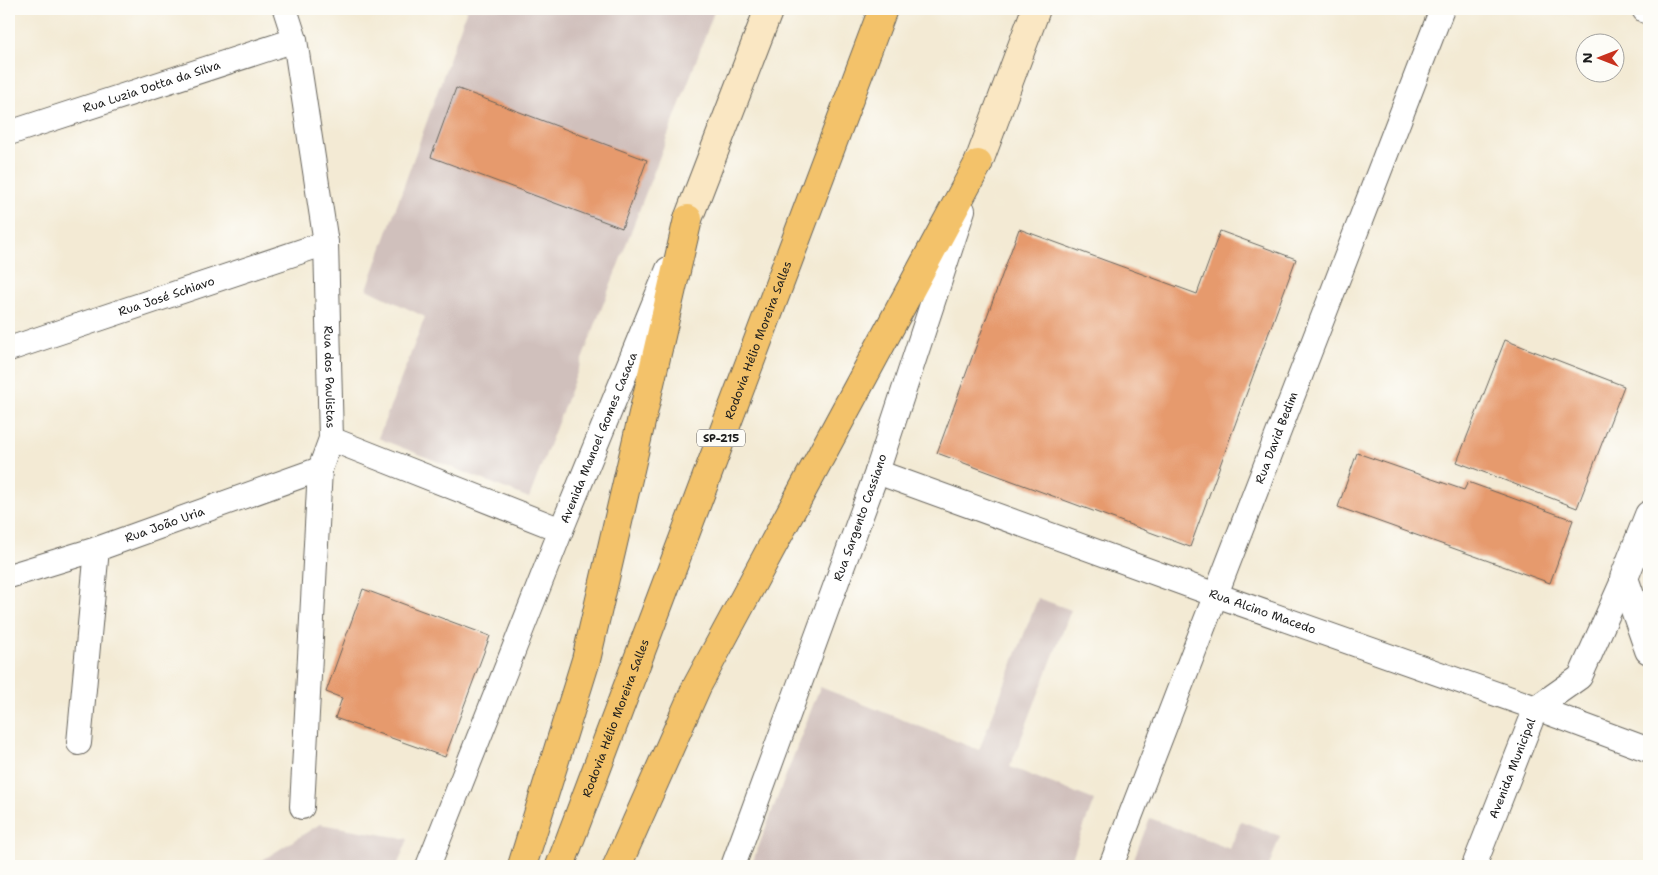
<svg xmlns="http://www.w3.org/2000/svg" width="1658" height="875" viewBox="0 0 1658 875" font-family="'Shantell Sans',sans-serif">
<style>
.industrial{fill:#d0c0bc}
.building{fill:#e69a6d}
.lines{fill:none;stroke-linecap:round;stroke-linejoin:round}
.minor-casing{stroke:#67645c;stroke-width:26}
.tertiary-casing{stroke:#67645c;stroke-width:30}
.secondary-casing{stroke:#67645c;stroke-width:30}
.primary-casing{stroke:#67645c;stroke-width:30}
.minor{stroke:#fff;stroke-width:24}
.tertiary{stroke:#fff;stroke-width:28}
.secondary{stroke:#fae7c3;stroke-width:28}
.primary{stroke:#f3c26a;stroke-width:28}
.labels{text-anchor:middle;stroke-width:4;stroke-linejoin:round;paint-order:stroke}
.shield{fill:#fdfcf7;stroke:#605f5e;stroke-width:1}
.shield-label{font-size:11px;font-weight:bold;fill:#1c1c1c}
.street-label{font-size:12px;fill:#1c1c1c;stroke:#fdfcf7}
</style>
<rect width="100%" height="100%" fill="#fdfcf7"/>
<filter id="ink" filterUnits="userSpaceOnUse"><feTurbulence type="fractalNoise" baseFrequency=".02" numOctaves="2"/><feDisplacementMap in="SourceGraphic" scale="10" xChannelSelector="R" yChannelSelector="G"/><feConvolveMatrix kernelMatrix="1 2 1 2 8 2 1 2 1" color-interpolation-filters="sRGB"/></filter>
<filter id="wash" filterUnits="userSpaceOnUse"><feTurbulence type="fractalNoise" baseFrequency=".0096" numOctaves="4" result="noise"/><feDisplacementMap in="SourceGraphic" scale="20" xChannelSelector="R" yChannelSelector="G"/><feGaussianBlur stdDeviation="1.12" result="paint"/><feColorMatrix in="noise" values="0 0 0 0 0 0 0 0 0 0 0 0 0 0 0 0 0 1.4 0 .05"/><feComposite in="paint" operator="in"/></filter>
<g filter="url(#wash)">
<rect width="100%" height="100%" fill="#f3ead4"/>
<g class="industrial">
<path d="M467,9H715L689,80L529,498L378,438L425,317L367,289Z"/>
<path d="M1038,598L1071,610L1010,767L1094,800L1069,866H751L820,687L979,750Z"/>
<path d="M1150,818L1230,849L1241,821L1280,836L1269,866H1131Z"/>
<path d="M320,824L408,839L397,866H253Z"/>
</g>
<g id="blocks">
<g class="building">
<path d="M456,88L647,160L622,228L431,157Z"/>
<path d="M1019,229L1197,294L1220,231L1296,259L1190,547L937,453Z"/>
<path d="M1505,340L1624,386L1577,508L1457,462Z"/>
<path d="M1357,453L1464,490L1468,482L1573,520L1550,583L1338,507Z"/>
<path d="M363,589L490,636L445,757L335,718L342,698L326,692Z"/>
</g>
</g>
</g>
<g filter="url(#ink)">
<use href="#blocks" fill-opacity="0" stroke="#67645c" stroke-width="1"/>
<g class="lines">
<defs>
<g id="minor">
<path id="s1" d="M285,9L295,40L326,243L331,439L320,469L302,807"/>
<path id="s2" d="M9,133L295,40"/>
<path id="s3" d="M9,349L326,243"/>
<path d="M331,439L561,530"/>
<path id="s4" d="M877,472L1216,595L1536,708L1649,750"/>
<path id="s5" d="M9,576L97,549L320,469"/>
<path d="M79,743L97,549"/>
<path id="s6" d="M428,866L561,530L668,269"/>
<path id="s7" d="M733,866L877,472L963,210"/>
<path id="s8" d="M1111,866L1442,9"/>
<path id="s9" d="M1474,866L1536,708L1580,677L1624,578"/>
</g>
<g id="tertiary">
<path d="M1646,9L1649,10"/>
<path d="M1649,515L1624,578L1649,650"/>
</g>
<g id="secondary">
<path d="M978,164L1036,9"/>
<path d="M688,219L769,9"/>
</g>
<g id="primary">
<path d="M522,866L586,660L688,219"/>
<path id="s10" d="M560,866L883,9"/>
<path d="M617,866L697,686L978,164"/>
</g>
</defs>
<use href="#minor" class="minor-casing"/>
<use href="#tertiary" class="tertiary-casing"/>
<use href="#secondary" class="secondary-casing"/>
<use href="#primary" class="primary-casing"/>
<use href="#minor" class="minor"/>
<use href="#tertiary" class="tertiary"/>
<use href="#secondary" class="secondary"/>
<use href="#primary" class="primary"/>
</g>
</g>
<g class="labels">
<rect class="shield" x="697" y="429.5" width="48" height="17" rx="4"/>
<g class="shield-label">
<text x="721" y="442">SP-215</text>
</g>
<g class="street-label">
<text dy="4" stroke="none"><textPath href="#s2" startOffset="150">Rua Luzia Dotta da Silva</textPath></text>
<text dy="4" stroke="none"><textPath href="#s3" startOffset="166">Rua José Schiavo</textPath></text>
<text dy="4" stroke="none"><textPath href="#s10" startOffset="562">Rodovia Hélio Moreira Salles</textPath></text>
<text dy="4" stroke="none"><textPath href="#s1" startOffset="372">Rua dos Paulistas</textPath></text>
<text dy="4" stroke="none"><textPath href="#s6" startOffset="461">Avenida Manoel Gomes Casaca</textPath></text>
<text dy="4" stroke="none"><textPath href="#s8" startOffset="459">Rua David Bedim</textPath></text>
<text dy="4" stroke="none"><textPath href="#s7" startOffset="371">Rua Sargento Cassiano</textPath></text>
<text dy="4" stroke="none"><textPath href="#s5" startOffset="164">Rua João Uria</textPath></text>
<text dy="4" stroke="none"><textPath href="#s4" startOffset="410">Rua Alcino Macedo</textPath></text>
<text dy="4" stroke="none"><textPath href="#s10" startOffset="158">Rodovia Hélio Moreira Salles</textPath></text>
<text dy="4" stroke="none"><textPath href="#s9" startOffset="105">Avenida Municipal</textPath></text>
</g>
</g>
<rect width="1658" height="875" fill="none" stroke="#fdfcf7" stroke-width="30"/>
<g transform="translate(1600 58) rotate(270)"><circle r="24" fill="#fdfcf7" stroke="#a3a29f"/>
<path d="M0-4L9 19L0 12L-9 19Z" fill="#c8321e"/>
<text y="-8" font-size="14" font-weight="bold" text-anchor="middle" fill="#1c1c1c">N</text>
</g>
</svg>
